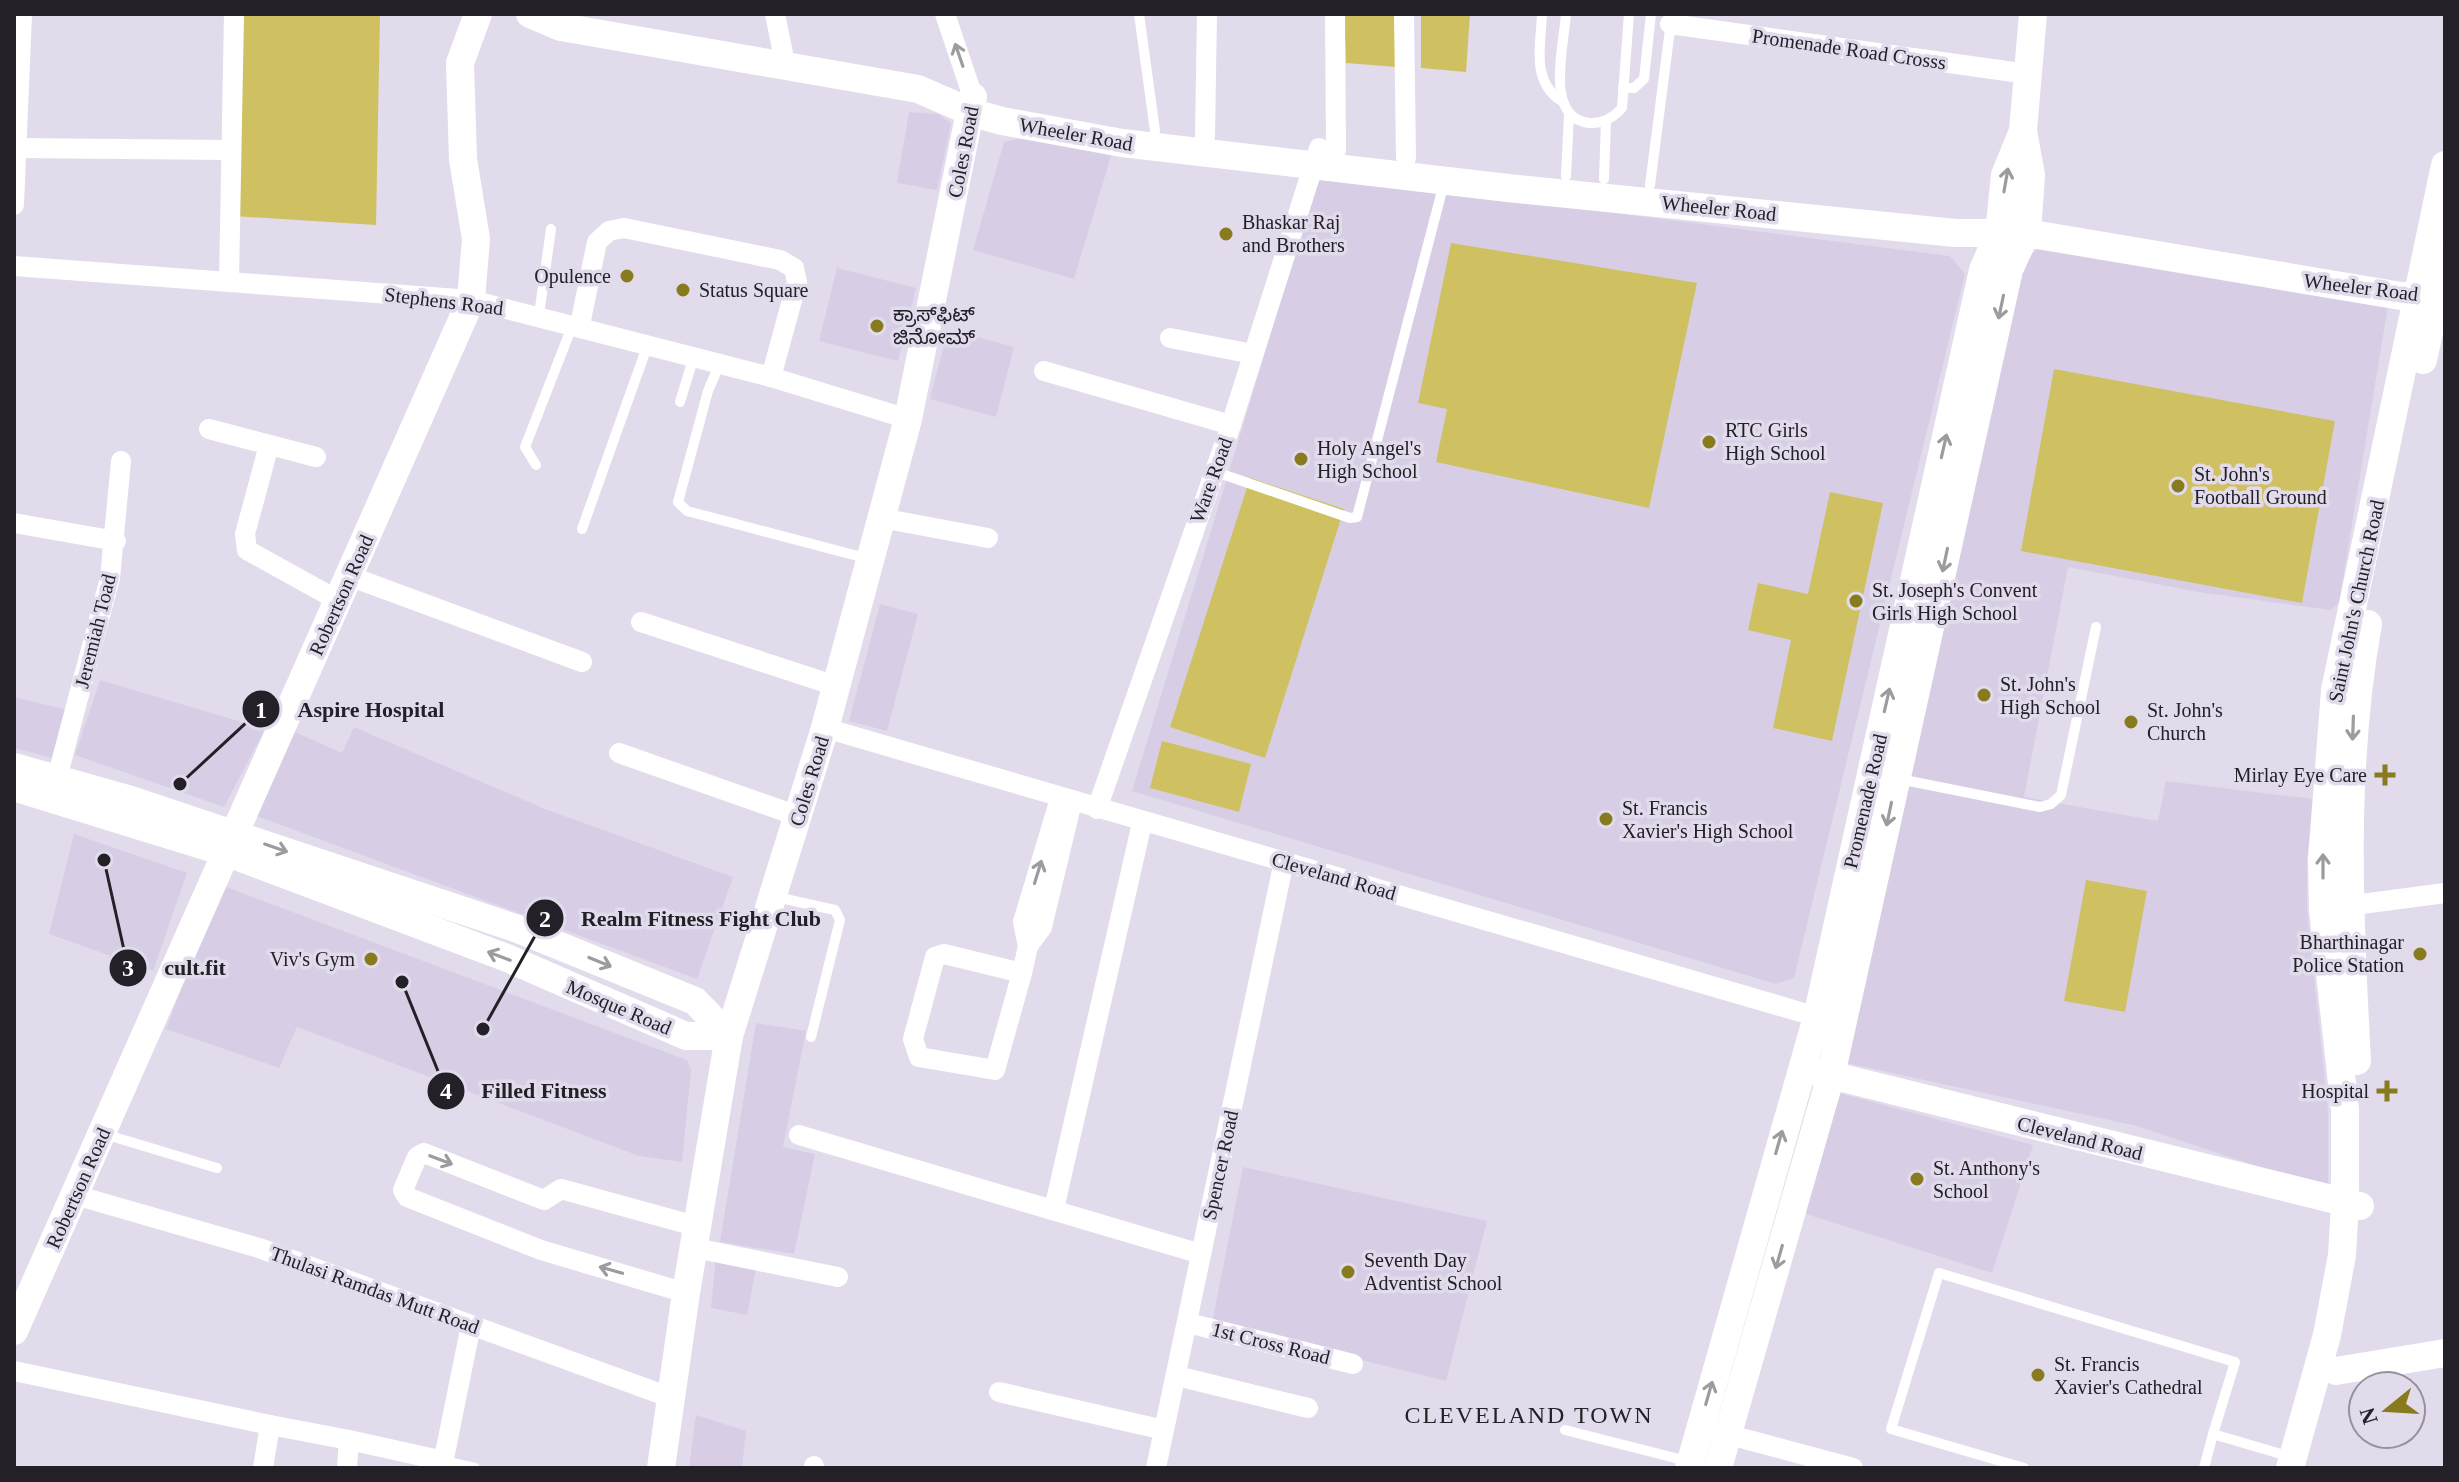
<svg xmlns="http://www.w3.org/2000/svg" width="2459" height="1482" viewBox="0 0 2459 1482" font-family="'Times New Roman','Noto Sans Kannada',serif">
<style>
.built{fill:#d7cee6}
.green{fill:#cfc162}
.lines{fill:none;stroke-linecap:round;stroke-linejoin:round}
.lane{stroke:#fff;stroke-width:10}
.street{stroke:#fff;stroke-width:20}
.secondary{stroke:#fff;stroke-width:28}
.oneway{stroke:#9c9b9e}
.poi-dot{fill:#877a1f;stroke:#e2dbec;stroke-width:3}
.labels{text-anchor:middle;stroke-width:7;stroke-linejoin:round;paint-order:stroke}
.street-label{font-size:20px;fill:#232127;stroke:#e2dbec}
.poi-label{font-size:20px;fill:#232127;stroke:#e2dbec;text-anchor:start}
.quarter-label{font-size:24px;letter-spacing:2px;fill:#232127;stroke:#e2dbec}
.leader{fill:none;stroke:#232127;stroke-width:3}
.callout-dot{fill:#232127;stroke:#e2dbec;stroke-width:3}
.mark-label{font-size:24px;text-anchor:middle;font-weight:bold;fill:#fff}
.callout-label{font-size:22px;text-anchor:middle;font-weight:bold;fill:#232127;stroke:#e2dbec;stroke-width:7;stroke-linejoin:round;paint-order:stroke}
</style>
<rect width="100%" height="100%" fill="#e2dbec"/>
<g class="built">
<path d="M909,112L938,114L951,123L937,190L897,183Z"/>
<path d="M1021,138L1112,153L1074,279L973,250L1004,142Z"/>
<path d="M1319,175L1950,256L1965,274L1794,978L1776,984L1132,791Z"/>
<path d="M2040,247L2388,306L2339,603L2330,610L2198,592L2068,567L2024,797L2158,821L2166,781L2313,799L2307,861V910L2328,1110V1190L2137,1126L1841,1062L2023,262Z"/>
<path d="M837,268L916,288L898,361L819,341Z"/>
<path d="M948,329L1014,347L996,417L930,399Z"/>
<path d="M880,604L918,614L887,731L849,721Z"/>
<path d="M100,680L265,729L224,807L75,755Z"/>
<path d="M14,697L68,710L56,759L14,748Z"/>
<path d="M354,727L545,809L733,877L697,979L254,815L288,729L342,753Z"/>
<path d="M74,834L187,873L153,971L49,934Z"/>
<path d="M221,885L687,1060L691,1070L682,1162L639,1156L297,1027L279,1068L166,1029Z"/>
<path d="M756,1023L806,1031L783,1147L815,1154L794,1254L720,1242Z"/>
<path d="M1839,1093L2033,1145L1992,1273L1803,1213Z"/>
<path d="M1243,1167L1487,1221L1446,1381L1212,1323Z"/>
<path d="M716,1256L757,1263L747,1315L711,1308Z"/>
<path d="M696,1415L746,1431L742,1468H689Z"/>
</g>
<g class="green">
<path d="M240,14H380L376,225L234,216Z"/>
<path d="M1344,14H1396L1397,67L1346,63Z"/>
<path d="M1421,14H1470L1466,72L1421,68Z"/>
<path d="M1451,243L1697,283L1649,508L1436,462L1447,409L1418,403Z"/>
<path d="M2054,369L2335,421L2302,603L2021,551Z"/>
<path d="M1250,478L1344,509L1265,758L1170,727Z"/>
<path d="M1830,492L1883,503L1832,741L1773,728L1791,640L1748,630L1758,583L1808,594Z"/>
<path d="M1162,741L1251,764L1239,812L1150,788Z"/>
<path d="M2086,880L2147,891L2125,1012L2064,1001Z"/>
</g>
<g class="lines">
<g class="lane">
<path d="M1139,14L1155,131"/>
<path d="M1542,14C1541,44 1531,80 1560,100"/>
<path d="M1566,14C1564,46 1544,118 1589,123C1603,124 1613,118 1622,108L1629,14"/>
<path d="M1623,88H1634L1644,79L1651,14"/>
<path d="M1566,176L1569,115"/>
<path d="M1604,179L1606,121"/>
<path d="M1650,185L1672,14"/>
<path d="M539,315L551,229"/>
<path d="M720,363L708,391L678,502L687,511L869,559"/>
<path d="M680,402L694,356"/>
<path d="M536,465L525,447L573,324"/>
<path d="M1213,471L1350,518L1357,517L1444,183"/>
<path d="M582,529L648,344"/>
<path d="M1899,779L2040,807L2051,804L2061,795L2096,627"/>
<path d="M776,897L835,910L840,920L811,1037"/>
<path d="M104,1134L217,1168"/>
<path d="M1565,1430L1687,1461"/>
<path d="M444,1461L475,1468"/>
<path d="M2024,1468L1891,1429L1939,1273L2235,1362L2213,1434"/>
<path d="M2204,1468L2213,1434L2291,1457"/>
</g>
<g class="street">
<path d="M775,14L786,68"/>
<path d="M945,14L973,97"/>
<path d="M1335,14L1336,150"/>
<path d="M1404,14L1406,158"/>
<path d="M1670,24L2028,74"/>
<path d="M1205,136L1207,14"/>
<path d="M14,148L231,150"/>
<path d="M14,205L22,14"/>
<path d="M14,266L471,300L771,377L908,419"/>
<path d="M229,282L234,14"/>
<path d="M580,325L597,242L609,231L624,228L780,260L794,268L797,282L771,377"/>
<path d="M1170,338L1253,354"/>
<path d="M1044,371L1231,425"/>
<path d="M209,429L316,457"/>
<path d="M269,445L245,534L247,550L339,601"/>
<path d="M881,518L988,538"/>
<path d="M14,523L116,541"/>
<path d="M349,576L582,662"/>
<path d="M641,622L836,686"/>
<path d="M825,728L1828,1020"/>
<path d="M619,753L798,816"/>
<path d="M54,789L110,578L121,461"/>
<path d="M1097,809L1231,425L1319,148"/>
<path d="M2339,907L2445,893"/>
<path d="M1028,946L1042,927L1071,806"/>
<path d="M1022,973L995,1070L919,1057L913,1039L935,957L944,954L1022,973L1028,946L1023,922L1060,799"/>
<path d="M799,1135L1201,1254"/>
<path d="M75,1195L259,1248L672,1398"/>
<path d="M1054,1209L1142,823"/>
<path d="M695,1248L838,1277"/>
<path d="M686,1293L541,1250L407,1197L403,1190L417,1157L424,1153L544,1200L561,1189L699,1227"/>
<path d="M1188,1323L1353,1364"/>
<path d="M14,1371L270,1425L263,1468"/>
<path d="M1177,1376L1308,1408"/>
<path d="M999,1392L1164,1430"/>
<path d="M270,1425L349,1440L347,1468"/>
<path d="M1715,1431L1853,1468"/>
<path d="M349,1440L444,1461"/>
<path d="M442,1468L471,1325"/>
<path d="M814,1468V1466"/>
<path d="M1156,1468L1284,861"/>
</g>
<g class="secondary">
<path d="M530,14L561,27L918,89L973,113L1002,121L1122,143L1508,188L1955,233H2026L2401,296L2438,295"/>
<path d="M2423,360L2445,258"/>
<path d="M14,767L131,800L518,929L695,1001L729,1036"/>
<path d="M14,787L228,853L507,958L686,1036H729"/>
<path d="M2357,1061C2349,915 2342,768 2368,624"/>
<path d="M1814,1071L2360,1206"/>
<path d="M14,1331L471,300L476,239L463,159L460,63L478,14"/>
<path d="M2336,1371L2445,1353"/>
<path d="M661,1468L686,1293L729,1036L825,728L908,419L973,97"/>
<path d="M1689,1468L1817,1017L1983,270L1999,233L2005,175L2023,131"/>
<path d="M1718,1468L1831,1075L2009,270L2026,233L2028,219L2031,175L2023,131L2033,14"/>
<path d="M2290,1468L2327,1335L2342,1255L2345,1205V1110L2323,910L2322,860L2335,690L2445,165"/>
</g>
</g>
<defs><path id="oneway-shaft" d="M-6 0H5M1.5-3L5.5 0L1.5 3" fill="none" stroke-width="1.6" stroke-linecap="round" stroke-linejoin="round" transform="scale(2)"/></defs>
<g class="oneway">
<use href="#oneway-shaft" transform="translate(959 55) rotate(-109)"/>
<use href="#oneway-shaft" transform="translate(2006 180) rotate(-80)"/>
<use href="#oneway-shaft" transform="translate(2001 307) rotate(102)"/>
<use href="#oneway-shaft" transform="translate(1944 446) rotate(-77)"/>
<use href="#oneway-shaft" transform="translate(1945 560) rotate(102)"/>
<use href="#oneway-shaft" transform="translate(1887 700) rotate(-77)"/>
<use href="#oneway-shaft" transform="translate(2353 728) rotate(92)"/>
<use href="#oneway-shaft" transform="translate(1889 814) rotate(102)"/>
<use href="#oneway-shaft" transform="translate(276 848) rotate(19)"/>
<use href="#oneway-shaft" transform="translate(2323 866) rotate(-90)"/>
<use href="#oneway-shaft" transform="translate(1038 872) rotate(-73)"/>
<use href="#oneway-shaft" transform="translate(499 956) rotate(-159)"/>
<use href="#oneway-shaft" transform="translate(600 962) rotate(22)"/>
<use href="#oneway-shaft" transform="translate(1779 1142) rotate(-74)"/>
<use href="#oneway-shaft" transform="translate(441 1160) rotate(21)"/>
<use href="#oneway-shaft" transform="translate(1779 1257) rotate(106)"/>
<use href="#oneway-shaft" transform="translate(611 1270) rotate(-164)"/>
<use href="#oneway-shaft" transform="translate(1709 1393) rotate(-74)"/>
</g>
<g class="poi-dot">
<circle cx="1226" cy="234" r="8"/>
<circle cx="627" cy="276" r="8"/>
<circle cx="683" cy="290" r="8"/>
<circle cx="877" cy="326" r="8"/>
<circle cx="1709" cy="442" r="8"/>
<circle cx="1301" cy="459" r="8"/>
<circle cx="2178" cy="486" r="8"/>
<circle cx="1856" cy="601" r="8"/>
<circle cx="1984" cy="695" r="8"/>
<circle cx="2131" cy="722" r="8"/>
<path d="M2381 763h8v8h8v8h-8v8h-8v-8h-8v-8h8z"/>
<circle cx="1606" cy="819" r="8"/>
<circle cx="2420" cy="954" r="8"/>
<circle cx="371" cy="959" r="8"/>
<path d="M2383 1079h8v8h8v8h-8v8h-8v-8h-8v-8h8z"/>
<circle cx="1917" cy="1179" r="8"/>
<circle cx="1348" cy="1272" r="8"/>
<circle cx="2038" cy="1375" r="8"/>
</g>
<g class="labels">
<g class="street-label">
<text transform="translate(1849 49) rotate(8)" y="7">Promenade Road Crosss</text>
<text transform="translate(1076 134) rotate(10)" y="7">Wheeler Road</text>
<text transform="translate(963 152) rotate(-79)" y="7">Coles Road</text>
<text transform="translate(1719 208) rotate(6)" y="7">Wheeler Road</text>
<text transform="translate(2361 287) rotate(7)" y="7">Wheeler Road</text>
<text transform="translate(444 301) rotate(7)" y="7">Stephens Road</text>
<text transform="translate(1211 480) rotate(-70)" y="7">Ware Road</text>
<text transform="translate(341 595) rotate(-66)" y="7">Robertson Road</text>
<text transform="translate(2356 601) rotate(-78)" y="7">Saint John's Church Road</text>
<text transform="translate(95 631) rotate(-76)" y="7">Jeremiah Toad</text>
<text transform="translate(809 781) rotate(-73)" y="7">Coles Road</text>
<text transform="translate(1865 801) rotate(-77)" y="7">Promenade Road</text>
<text transform="translate(1334 876) rotate(16)" y="7">Cleveland Road</text>
<text transform="translate(619 1007) rotate(23)" y="7">Mosque Road</text>
<text transform="translate(2080 1138) rotate(14)" y="7">Cleveland Road</text>
<text transform="translate(1220 1165) rotate(-78)" y="7">Spencer Road</text>
<text transform="translate(78 1188) rotate(-66)" y="7">Robertson Road</text>
<text transform="translate(375 1290) rotate(20)" y="7">Thulasi Ramdas Mutt Road</text>
<text transform="translate(1271 1343) rotate(14)" y="7">1st Cross Road</text>
</g>
<g class="poi-label">
<text x="1242" y="229">Bhaskar Raj<tspan x="1242" dy="23">and Brothers</tspan></text>
<text x="611" y="283" text-anchor="end">Opulence</text>
<text x="699" y="297">Status Square</text>
<text x="893" y="321">ಕ್ರಾಸ್‌ಫಿಟ್<tspan x="893" dy="23">ಜಿನೋಮ್</tspan></text>
<text x="1725" y="437">RTC Girls<tspan x="1725" dy="23">High School</tspan></text>
<text x="1317" y="455">Holy Angel's<tspan x="1317" dy="23">High School</tspan></text>
<text x="2194" y="481">St. John's<tspan x="2194" dy="23">Football Ground</tspan></text>
<text x="1872" y="597">St. Joseph's Convent<tspan x="1872" dy="23">Girls High School</tspan></text>
<text x="2000" y="691">St. John's<tspan x="2000" dy="23">High School</tspan></text>
<text x="2147" y="717">St. John's<tspan x="2147" dy="23">Church</tspan></text>
<text x="2367" y="782" text-anchor="end">Mirlay Eye Care</text>
<text x="1622" y="815">St. Francis<tspan x="1622" dy="23">Xavier's High School</tspan></text>
<text x="2404" y="949" text-anchor="end">Bharthinagar<tspan x="2404" dy="23">Police Station</tspan></text>
<text x="355" y="966" text-anchor="end">Viv's Gym</text>
<text x="2369" y="1098" text-anchor="end">Hospital</text>
<text x="1933" y="1175">St. Anthony's<tspan x="1933" dy="23">School</tspan></text>
<text x="1364" y="1267">Seventh Day<tspan x="1364" dy="23">Adventist School</tspan></text>
<text x="2054" y="1371">St. Francis<tspan x="2054" dy="23">Xavier's Cathedral</tspan></text>
</g>
<g class="quarter-label">
<text x="1529" y="1423">CLEVELAND TOWN</text>
</g>
</g>
<path class="leader" d="M180 784L261 709M483 1029L545 918M104 860L128 968M402 982L446 1091"/>
<g class="callout-dot">
<circle cx="180" cy="784" r="8"/>
<circle cx="483" cy="1029" r="8"/>
<circle cx="104" cy="860" r="8"/>
<circle cx="402" cy="982" r="8"/>
<circle cx="261" cy="709" r="20"/>
<circle cx="545" cy="918" r="20"/>
<circle cx="128" cy="968" r="20"/>
<circle cx="446" cy="1091" r="20"/>
</g>
<g class="mark-label">
<text x="261" y="718">1</text>
<text x="545" y="927">2</text>
<text x="128" y="976">3</text>
<text x="446" y="1099">4</text>
</g>
<g class="callout-label">
<text x="371" y="717">Aspire Hospital</text>
<text x="701" y="926">Realm Fitness Fight Club</text>
<text x="195" y="975">cult.fit</text>
<text x="544" y="1098">Filled Fitness</text>
</g>
<rect width="2459" height="1482" fill="none" stroke="#232127" stroke-width="32"/>
<g transform="translate(2387 1410) rotate(252)"><circle r="38" fill="#e2dbec" stroke="#96919d" stroke-width="2"/>
<path d="M0-6L14 30L0 20L-14 30Z" fill="#877a1f"/>
<text y="-12" font-size="22" font-weight="bold" text-anchor="middle" fill="#232127">N</text>
</g>
</svg>
